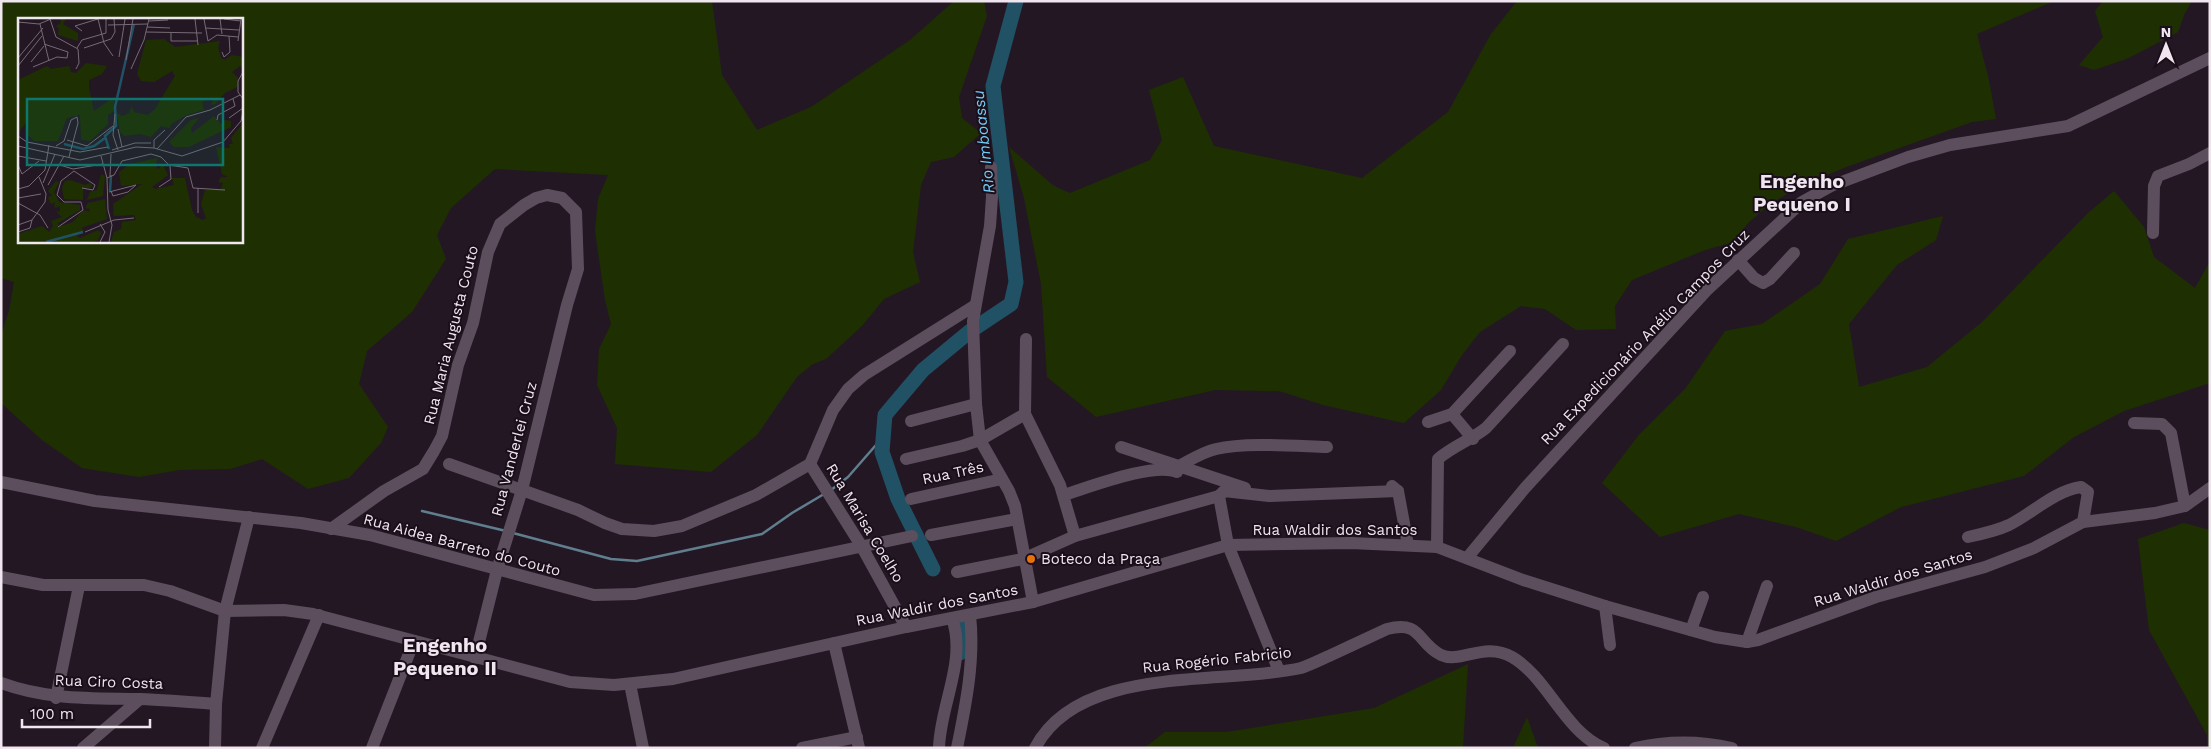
<svg xmlns="http://www.w3.org/2000/svg" width="2211" height="749" viewBox="0 0 2211 749" font-family="'Work Sans',sans-serif">
<style>
.green{fill:#1e3002;fill-rule:evenodd}
.lines{fill:none;stroke-linecap:round;stroke-linejoin:round}
.stream{stroke:#5f7e8e;stroke-width:2.5}
.river{stroke:#215165;stroke-width:15}
.minor{stroke:#5d4e5d;stroke-width:12}
.food-dot{fill:#e8710a;stroke:#1a0e1a;stroke-width:2}
.labels{text-anchor:middle;stroke-width:4;stroke-linejoin:round;paint-order:stroke}
.street-label{font-size:15px;fill:#efe6ef;stroke:#1a0e1a}
.poi-label{font-size:15px;fill:#efe6ef;stroke:#1a0e1a;text-anchor:start}
.water-label{font-size:16px;font-style:italic;fill:#6fcdf5;stroke:#1a0e1a}
.district-label{font-size:20px;font-weight:bold;fill:#efe6ef;stroke:#1a0e1a}
.inset-river{fill:none;stroke:#215165;stroke-width:2.5}
.inset-road{fill:none;stroke:#756a75;stroke-width:1}
.view{fill:#0f766e;fill-opacity:0.15;stroke:#0f766e;stroke-width:2.5}
.inset-edge{fill:none;stroke:#efe6ef;stroke-width:2.5}
</style>
<rect width="100%" height="100%" fill="#241724"/>
<g class="green">
<path d="M1,1H712L722,75L757,130L811,107L910,40L954,1H984L987,16L959,97L962,118L981,133L954,157L931,162L921,185L913,252L920,282L884,299L862,326L826,359L813,364L797,377L757,435L711,472L615,464L617,428L597,385L599,349L611,324L605,300L595,231L598,199L608,175L495,169L451,208L437,235L446,259L412,312L367,351L359,384L388,427L381,443L349,478L308,489L262,459L230,469L179,470L139,477L82,468L42,440L1,403V335L9,311L14,282L1,278ZM19,19H241V241H19Z"/>
<path d="M1517,1H2054L1977,34L1989,80L1996,119L1972,122L1849,166L1804,184L1770,204L1748,223L1734,242L1705,250L1632,280L1615,306L1616,329L1576,330L1545,309L1521,306L1480,332L1462,355L1441,390L1404,423L1323,405L1279,391L1215,390L1096,417L1047,377L1041,284L1024,198L1009,147L1054,186L1070,193L1150,160L1162,140L1149,90L1183,77L1214,146L1362,178L1448,112L1491,34Z"/>
<path d="M2103,1H2192L2184,15L2178,32L2129,58L2094,70L2079,65L2103,37L2095,11Z"/>
<path d="M2114,191L2144,227L2154,257L2195,288L2210,261V383L2124,411L2074,437L2024,476L1901,507L1836,541L1796,527L1739,514L1660,537L1602,483L1638,436L1685,389L1725,331L1762,324L1820,284L1848,239L1943,216L1936,240L1897,265L1849,324L1859,387L1927,367L1982,322L2088,213Z"/>
<path d="M2184,523L2210,530V748H2207V735L2149,630L2138,539Z"/>
<path d="M1468,664L1463,748H1144L1165,732H1227L1374,708Z"/>
<path d="M1527,717L1538,748H1513Z"/>
</g>
<g class="lines">
<g class="stream">
<path d="M831,490L848,477L883,437"/>
<path d="M422,511L506,531"/>
<path d="M513,533L611,559L637,561L762,534L792,513L824,494"/>
</g>
<g class="river">
<path d="M933,569L898,499L882,452L885,415L923,370L969,332L1011,304L1016,282L993,86L1016,1"/>
<path d="M960,653L963,626"/>
</g>
<g class="minor">
<path d="M991,167L992,197L990,226L973,321L976,404L980,440L1009,491L1015,506L1033,602"/>
<path d="M2153,233L2154,186L2158,176L2189,164L2210,153"/>
<path d="M1738,260L1754,278L1763,283L1770,279L1794,253"/>
<path d="M1026,339L1025,414L1060,485L1075,536"/>
<path d="M1452,414L1473,439"/>
<path d="M911,421L976,404"/>
<path d="M1428,422L1452,414L1510,351"/>
<path d="M2134,423L2162,424L2171,433L2185,506"/>
<path d="M1121,447L1245,488"/>
<path d="M906,459L962,446L980,440L1025,414"/>
<path d="M449,464L578,510L605,523L622,529L654,531L682,526L756,495L810,464L833,410L848,389L864,375L974,306"/>
<path d="M810,464L862,547L906,627"/>
<path d="M1181,465C1192,459 1203,452 1216,449C1246,442 1295,446 1327,447"/>
<path d="M1,482L95,501L301,523L370,535L594,595L635,594L912,536"/>
<path d="M1392,486L1398,491L1408,545"/>
<path d="M1064,495C1090,487 1154,462 1177,472"/>
<path d="M1219,496L1228,545L1279,671"/>
<path d="M911,499L1002,479"/>
<path d="M331,529L384,491L423,469L434,451L442,436L458,365L473,323L488,252L500,224L524,205L536,198L547,195L562,198L576,212L578,269L567,305L522,490L497,570L475,658"/>
<path d="M931,535L1017,519"/>
<path d="M1968,537C1982,534 1996,531 2009,525C2033,513 2054,491 2081,487L2088,492L2083,522"/>
<path d="M1437,547L1438,459C1453,446 1471,440 1486,428L1563,344"/>
<path d="M1467,558L1525,488L1708,289L1802,202L1831,186L1908,157L1950,145L2068,126L2210,58"/>
<path d="M957,572L1023,559L1075,536L1219,496L1224,491L1269,496L1398,491"/>
<path d="M1,577L43,585H144L170,591L225,611L284,610L313,614L570,682L614,685L673,679L906,627L1033,602L1228,545L1351,543L1437,547L1523,580L1605,606L1715,637L1747,642L1758,640L1876,597L1985,567L2034,548L2083,522L2155,513L2185,506L2210,488"/>
<path d="M1605,606L1610,645"/>
<path d="M1691,630L1703,597"/>
<path d="M1747,642L1767,586"/>
<path d="M834,643L859,748"/>
<path d="M1,683C47,700 91,698 139,699C165,700 191,702 216,704"/>
<path d="M630,684L643,748"/>
<path d="M56,698L79,586"/>
<path d="M83,748L140,699"/>
<path d="M215,748L216,704L225,611L249,517"/>
<path d="M262,748L319,615"/>
<path d="M372,748L414,641"/>
<path d="M802,748L857,737"/>
<path d="M939,748C940,705 967,661 952,618"/>
<path d="M957,748C966,704 975,660 970,615"/>
<path d="M1035,748C1080,663 1222,686 1301,668C1310,665 1320,660 1329,656C1348,647 1368,638 1387,629C1422,620 1417,643 1441,655C1461,664 1484,641 1512,657C1547,677 1565,732 1604,748"/>
<path d="M1635,748C1666,741 1701,741 1732,748"/>
</g>
</g>
<circle class="food-dot" cx="1031" cy="559" r="5"/>
<g class="labels">
<g class="street-label">
<text transform="translate(451 335) rotate(-76)" y="5">Rua Maria Augusta Couto</text>
<text transform="translate(1645 337) rotate(-46)" y="5">Rua Expedicionário Anélio Campos Cruz</text>
<text transform="translate(514 449) rotate(-75)" y="5">Rua Vanderlei Cruz</text>
<text transform="translate(953 473) rotate(-12)" y="5">Rua Três</text>
<text transform="translate(865 523) rotate(59)" y="5">Rua Marisa Coelho</text>
<text x="1335" y="535">Rua Waldir dos Santos</text>
<text transform="translate(462 545) rotate(15)" y="5">Rua Aidea Barreto do Couto</text>
<text transform="translate(1893 578) rotate(-17)" y="5">Rua Waldir dos Santos</text>
<text transform="translate(937 605) rotate(-11)" y="5">Rua Waldir dos Santos</text>
<text transform="translate(1217 660) rotate(-6)" y="5">Rua Rogério Fabricio</text>
<text transform="translate(109 682) rotate(2)" y="5">Rua Ciro Costa</text>
</g>
<g class="poi-label">
<text x="1041" y="564">Boteco da Praça</text>
</g>
<g class="water-label">
<text transform="translate(983 142) rotate(-96)" y="6">Rio Imboassu</text>
</g>
<g class="district-label">
<text x="1802" y="188">Engenho<tspan x="1802" dy="23">Pequeno I</tspan></text>
<text x="445" y="652">Engenho<tspan x="445" dy="23">Pequeno II</tspan></text>
</g>
</g>
<g transform="translate(18 18)">
<rect width="225" height="225" fill="#241724"/>
<path d="M42,1H48L45,6L60,15V23L40,17L41,11L38,8L43,5ZM146,21L157,29L202,23L200,29L203,40L207,42L214,37L225,39V51L222,48L214,54L220,60L219,69L207,75L197,86L193,87L196,80L184,84L186,92L169,97L153,106L152,110L143,108L133,119L122,116L106,118L102,114L98,94L104,98L111,95L114,88L116,94L130,97L137,91L157,58L154,53L136,64L123,63L119,56L128,22ZM68,45L89,48L84,56L71,62V70L76,93L96,79V93L90,97V106L72,123L63,122L62,97L49,100L40,123H16L8,115V105L0,115V62L29,48L33,51L51,48L53,54L58,55ZM196,98L203,106L206,102L213,103V109L171,129H156L151,124L173,102L181,100L173,110L174,115ZM225,105V224H93L96,214L103,211L104,204L118,202L116,197L96,198L95,186L124,166L103,168L101,154L112,146L139,140L138,149L141,151L144,145L150,157L134,169L137,171L156,167L154,160H167L174,192L178,199L185,202L188,200L183,186L187,172L203,171L205,165L200,164L203,159H210L204,156L198,129L212,130L211,126H215L213,120ZM83,156L87,158L85,178L69,182L72,174L79,172ZM52,162L67,167L72,165L75,169L65,171V182L46,181L44,170L47,163ZM38,163L41,164L36,174L41,184L62,187V192L40,205V209L55,204L65,192L71,194L72,191L67,190L70,185L87,181L89,201L63,210L66,213L59,218L62,220L80,212L83,215L80,222L76,224H0V216L24,208L31,214L35,208L33,203L44,199L38,193L42,194V188L35,191L40,187L36,189L37,184L33,186L30,180L34,177L30,173Z" fill="#1e3002"/>
<path class="inset-river" d="M46,126L65,131L76,128L87,120M91,131L87,118L98,108L97,89L116,6M92,173L93,157M28,224L65,214"/>
<path class="inset-road" d="M32,1L38,19L60,31L61,45L58,51M80,1L86,25L95,38M177,1L180,27M186,1L190,23L199,17L220,19M202,1L204,16M206,1L223,3M131,3L150,2M0,4L21,6L33,1M22,6L31,43M90,7L130,6M129,9L152,10M187,10L221,12M64,13L57,8L80,1M128,14L184,15M153,15V23H180M220,23L223,1M59,30L64,22L88,15V1M66,30L93,21L97,14L96,1M204,34L206,39L212,34L211,18M101,39L107,1M0,40L25,10M108,42L115,1M13,44L26,28M0,48L24,18M15,49L39,39L49,40L50,34L26,26M113,51L126,22L131,1M225,54L220,63V74L225,81M97,96L95,117L100,132M211,100L225,90M199,102L200,97L217,88L215,81M100,111L104,129M0,118L9,124L62,134L90,129M49,122L69,128L95,108M0,128L62,142L118,129L136,130L164,138L205,124L223,103L225,93M38,128L46,123L53,102L59,99L60,105L51,139M136,130V122L147,112M139,131L168,99L192,92L222,77M94,132L117,125H133M0,138L28,143M83,138L89,160L90,192L94,207L91,224M0,147L4,156L21,143M42,147L55,151L85,146M56,153L77,167L75,172L64,170M92,158L93,136M89,160L96,157L104,143L133,136L143,139L151,147L170,150L175,170L207,172M25,165L37,136M30,167L46,138M141,169L153,161L152,148M0,171L11,168L27,152L31,127M93,173L95,178L110,174L118,167M91,174L118,167M0,180L23,176M0,185L22,197L30,210M180,195V170M0,207L14,202L27,184L28,176L21,159M40,209L65,192L63,184H46L39,177L43,163L56,153M0,214L12,210L14,202M67,214L96,202L116,200M82,224L87,214L82,206"/>
<path class="view" d="M9,81H205V147H9Z"/>
<rect width="225" height="225" class="inset-edge"/>
</g>
<rect width="2211" height="749" fill="none" stroke="#efe6ef" stroke-width="5"/>
<g transform="translate(2166 45)" stroke="#1a0e1a" stroke-width="4" paint-order="stroke">
<path d="M0-4L9 19L0 12L-9 19Z" fill="#efe6ef"/>
<text y="-8" font-size="14" font-weight="bold" text-anchor="middle" fill="#efe6ef">N</text>
</g>
<path d="M22 719v8h128v-8" fill="none" stroke="#efe6ef" stroke-width="2.5"/>
<text x="30" y="719" font-size="15" fill="#efe6ef" stroke="#1a0e1a" stroke-width="4" paint-order="stroke">100 m</text>
</svg>
